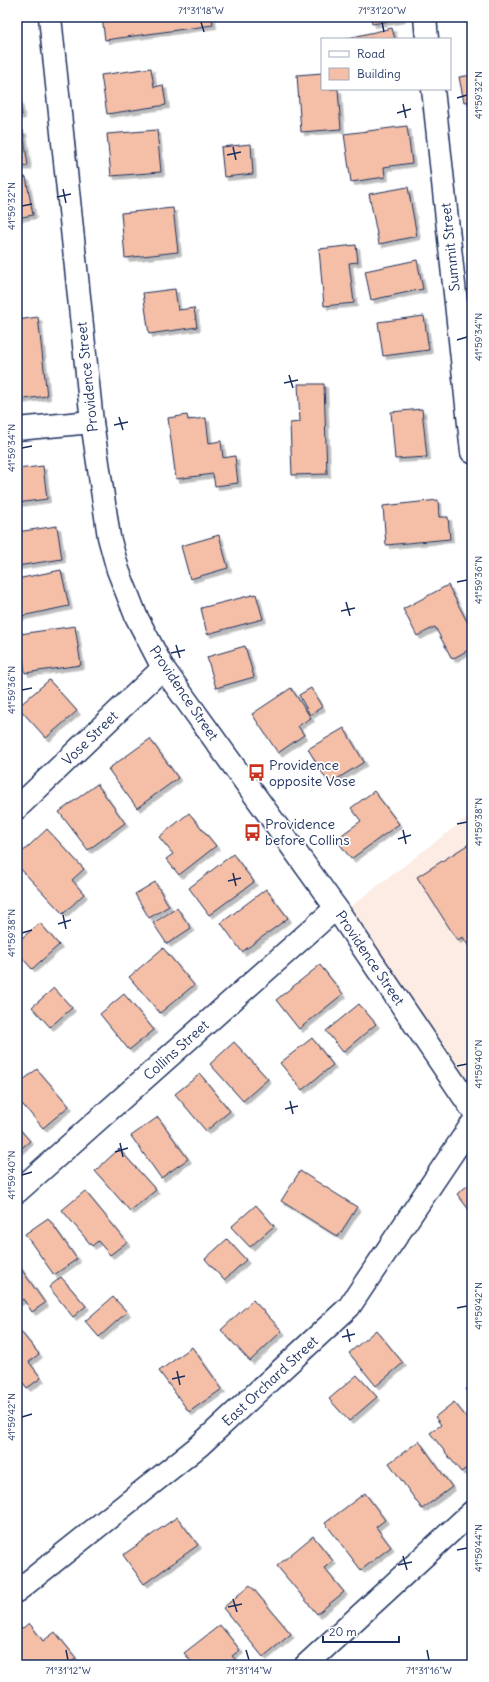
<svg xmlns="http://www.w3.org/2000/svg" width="489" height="1682" viewBox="0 0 489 1682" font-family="Delius,sans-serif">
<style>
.built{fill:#fcece4}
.building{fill:#f4bfa6;stroke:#1b2f5e;filter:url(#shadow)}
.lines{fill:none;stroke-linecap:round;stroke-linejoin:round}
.street-casing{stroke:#1b2f5e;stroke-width:25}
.secondary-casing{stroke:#1b2f5e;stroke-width:25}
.street{stroke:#fff;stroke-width:22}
.secondary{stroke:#fff;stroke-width:22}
.ticks{fill:none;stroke:#1b2f5e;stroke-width:1.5}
.labels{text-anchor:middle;stroke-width:3.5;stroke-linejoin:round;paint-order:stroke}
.street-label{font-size:14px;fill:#1b2f5e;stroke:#fff}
.poi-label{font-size:14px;fill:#1b2f5e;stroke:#fff;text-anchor:start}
.neatline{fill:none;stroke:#1b2f5e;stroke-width:1.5}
.ticks-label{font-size:10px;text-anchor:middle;fill:#1b2f5e}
</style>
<defs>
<filter id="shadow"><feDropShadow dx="3.5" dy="3.5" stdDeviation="0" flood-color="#0004"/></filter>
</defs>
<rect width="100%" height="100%" fill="#fff"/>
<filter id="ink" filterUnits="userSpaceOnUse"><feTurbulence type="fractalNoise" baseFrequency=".025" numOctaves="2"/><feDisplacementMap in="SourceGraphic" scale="8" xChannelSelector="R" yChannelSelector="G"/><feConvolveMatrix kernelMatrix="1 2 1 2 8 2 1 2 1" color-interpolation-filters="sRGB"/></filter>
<g filter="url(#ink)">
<path class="built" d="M472,814V1099L334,919Z"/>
<g class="building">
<path d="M102,17H212L213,25L105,40Z"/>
<path d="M371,17H402V19L372,24Z"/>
<path d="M392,28L395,39H349L348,38Z"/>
<path d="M151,68L154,87L163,85L166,105L107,114L101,75Z"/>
<path d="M322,73V89H338L341,129L301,132L297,75Z"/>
<path d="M472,75V101L464,102L459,77Z"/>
<path d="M17,91L22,115L17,116Z"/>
<path d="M407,126L412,163L384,167L385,177L351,182L344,134Z"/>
<path d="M23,130L28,166L17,167V131Z"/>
<path d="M157,130L161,172L111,176L107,134Z"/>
<path d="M251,144L253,174L224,177L221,147Z"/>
<path d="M26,177L33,215L17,218V179Z"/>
<path d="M408,187L417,236L379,244L369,194Z"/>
<path d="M173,208L178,252L125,258L121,213Z"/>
<path d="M356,245L358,262L349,263L354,303L324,306L319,249Z"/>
<path d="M417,260L423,289L371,300L365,271Z"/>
<path d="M175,289L178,310L194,308L197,327L149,334L143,293Z"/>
<path d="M424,316L429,350L383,356L378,322Z"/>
<path d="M38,317L47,396L17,400V320Z"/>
<path d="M298,384H324L327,474L292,475L290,423L300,422Z"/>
<path d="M422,409L427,457L395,459L391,412Z"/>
<path d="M187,415L188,420L206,418L209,443L221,441L223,458L235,456L238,483L215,486L213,474L176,479L168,418Z"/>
<path d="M43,466L47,499L17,503V469Z"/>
<path d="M438,500L439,517H448L450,539L386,545L383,506Z"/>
<path d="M57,526L62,559L17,566V532Z"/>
<path d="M219,535L228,568L190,579L181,546Z"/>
<path d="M61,570L69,606L17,617V579Z"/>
<path d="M448,585L472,631V648L452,659L435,627L417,636L403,609Z"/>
<path d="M256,594L263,619L207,634L201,608Z"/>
<path d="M75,626L81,665L25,673L20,634Z"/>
<path d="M245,646L254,677L216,688L207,657Z"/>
<path d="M49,680L77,711L46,738L18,707Z"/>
<path d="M291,688L311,718L298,726L304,735L278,753L252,714Z"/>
<path d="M311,688L322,707L310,715L299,695Z"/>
<path d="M344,728L364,762L329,784L308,749Z"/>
<path d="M150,739L178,778L137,808L108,769Z"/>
<path d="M97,784L125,823L88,850L59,812Z"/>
<path d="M374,791L399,824L351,859L336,839L361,821L351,808Z"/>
<path d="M189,813L216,846L179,875L166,859L173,854L159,837Z"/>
<path d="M47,829L84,869L72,880L84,894L63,914L17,865V857Z"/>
<path d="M472,842V952L463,937L457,940L417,877Z"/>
<path d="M233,854L254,882L209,915L189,888Z"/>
<path d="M155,882L169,906L149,918L135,894Z"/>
<path d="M266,889L288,918L242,952L221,923Z"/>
<path d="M177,908L191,928L167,944L153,923Z"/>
<path d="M40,923L59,945L32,969L17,952V942Z"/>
<path d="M163,948L194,985L160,1013L129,977Z"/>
<path d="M320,965L343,994L299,1029L276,1000Z"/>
<path d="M54,988L72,1008L50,1027L32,1007Z"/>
<path d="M124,994L154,1030L129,1050L100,1014Z"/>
<path d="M359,1004L376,1024L343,1052L326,1031Z"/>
<path d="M312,1038L333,1065L302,1090L280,1063Z"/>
<path d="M234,1042L268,1079L243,1101L210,1064Z"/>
<path d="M37,1069L69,1106L43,1128L17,1098V1085Z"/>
<path d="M200,1074L230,1111L206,1131L175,1094Z"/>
<path d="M158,1117L188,1159L161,1178L131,1136Z"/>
<path d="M17,1126L30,1141L17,1152Z"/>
<path d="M119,1149L156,1190L130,1211L95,1171Z"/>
<path d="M300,1171L357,1207L338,1237L281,1201Z"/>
<path d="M472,1182V1214L457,1194Z"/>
<path d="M85,1191L127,1242L110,1255L98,1241L92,1246L62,1210Z"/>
<path d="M256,1205L274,1226L250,1247L231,1227Z"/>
<path d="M48,1218L77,1259L54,1275L25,1234Z"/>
<path d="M227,1239L246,1260L224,1280L205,1259Z"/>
<path d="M17,1263L45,1303L32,1312L23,1299L17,1303Z"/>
<path d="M61,1277L86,1306L73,1317L49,1287Z"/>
<path d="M113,1297L127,1312L99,1337L85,1321Z"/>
<path d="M253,1300L282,1331L250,1361L221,1330Z"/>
<path d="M17,1327L39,1354L29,1362L41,1378L27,1388L17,1375Z"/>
<path d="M376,1330L403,1363L376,1386L349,1353Z"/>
<path d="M192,1347L222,1389L189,1412L159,1371Z"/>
<path d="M357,1375L377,1397L349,1421L329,1399Z"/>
<path d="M472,1385V1398L466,1389Z"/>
<path d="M454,1402L472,1424V1464L461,1472L430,1433L441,1425L435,1417Z"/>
<path d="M419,1441L452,1487L422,1509L389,1463Z"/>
<path d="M365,1493L385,1520L376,1527L391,1547L361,1570L325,1523Z"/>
<path d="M177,1517L198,1545L144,1584L123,1555Z"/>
<path d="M313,1536L333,1561L324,1568L344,1592L317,1614L277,1566Z"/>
<path d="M250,1585L291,1634L263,1657L223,1608Z"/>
<path d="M29,1623L43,1641L55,1632L76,1658L68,1665H17V1633Z"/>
<path d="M220,1625L240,1650L232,1656L240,1665H194L184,1653Z"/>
</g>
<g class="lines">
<defs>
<g id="street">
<path d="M425,17L427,39"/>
<path d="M433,89L472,452"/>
<path d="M17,429L92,422"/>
<path d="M17,808L163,668"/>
<path d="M17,1192L336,908"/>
<path d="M17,1591L199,1446L349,1307L472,1124"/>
<path d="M306,1665L472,1512"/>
</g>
<path id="secondary" d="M50,17L92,422L109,537L118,570L136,616L163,668L336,908L472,1109"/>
</defs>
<use href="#street" class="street-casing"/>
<use href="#secondary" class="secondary-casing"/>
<use href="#street" class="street"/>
<use href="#secondary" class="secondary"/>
</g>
</g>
<path class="ticks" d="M201,22L204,32M382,22L384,32M457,98L467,95M403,104L406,118M397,113L411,109M233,147L236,160M227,155L241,152M63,189L66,203M57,197L71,194M22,206L32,204M457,340L467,337M289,375L293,388M284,383L298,380M119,417L123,430M114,425L128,422M22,448L32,446M457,582L467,580M346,602L350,616M341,611L355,608M176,645L180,658M171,653L185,650M22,690L32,688M457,824L467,822M403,830L406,844M398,839L411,835M233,873L236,886M228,881L241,878M63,915L66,929M58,924L71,920M22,933L32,930M457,1066L467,1064M290,1101L293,1114M285,1109L298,1106M120,1143L123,1157M115,1152L128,1148M22,1175L32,1172M457,1308L467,1306M347,1329L350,1342M342,1337L355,1334M177,1371L180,1385M172,1379L185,1376M22,1417L32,1414M457,1550L467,1548M403,1556L407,1570M398,1565L412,1562M233,1599L237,1612M228,1607L242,1604M66,1650L68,1660M246,1650L249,1660M427,1650L429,1660"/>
<defs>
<symbol id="bus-bare" viewBox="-9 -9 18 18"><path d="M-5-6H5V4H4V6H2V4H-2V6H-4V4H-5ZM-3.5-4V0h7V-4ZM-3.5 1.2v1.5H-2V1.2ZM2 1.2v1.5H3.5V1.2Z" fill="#c8321e" stroke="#fff" stroke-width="2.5" paint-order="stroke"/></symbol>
</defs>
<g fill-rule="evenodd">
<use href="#bus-bare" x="244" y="760" width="25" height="25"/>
<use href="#bus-bare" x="240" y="820" width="25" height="25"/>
</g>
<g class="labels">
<g class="street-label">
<text transform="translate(450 247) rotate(-96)" y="5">Summit Street</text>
<text transform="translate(87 377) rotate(-96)" y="5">Providence Street</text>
<text transform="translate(184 693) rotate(56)" y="5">Providence Street</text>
<text transform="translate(90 738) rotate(-44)" y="5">Vose Street</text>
<text transform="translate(370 958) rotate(56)" y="5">Providence Street</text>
<text transform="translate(176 1050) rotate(-42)" y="5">Collins Street</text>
<text transform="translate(270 1381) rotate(-43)" y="5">East Orchard Street</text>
</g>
<g class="poi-label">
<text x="269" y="770">Providence<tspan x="269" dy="16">opposite Vose</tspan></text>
<text x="265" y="829">Providence<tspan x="265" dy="16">before Collins</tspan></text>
</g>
</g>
<rect width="489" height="1682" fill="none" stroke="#fff" stroke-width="44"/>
<rect x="321" y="38" width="130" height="52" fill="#ffffff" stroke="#a4acbf"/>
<rect x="329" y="51" width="20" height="6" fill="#ffffff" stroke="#a4acbf"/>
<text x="357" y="58" font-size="12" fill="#1b2f5e">Road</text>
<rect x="329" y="68" width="20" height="12" fill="#f4bfa6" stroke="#a4acbf"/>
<text x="357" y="78" font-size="12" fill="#1b2f5e">Building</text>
<path d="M323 1636v6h76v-6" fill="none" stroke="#1b2f5e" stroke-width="2"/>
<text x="329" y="1636" font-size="12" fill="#1b2f5e" stroke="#ffffff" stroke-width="3" paint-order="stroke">20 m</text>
<rect x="22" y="22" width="445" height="1638" class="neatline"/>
<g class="ticks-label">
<text x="201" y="14">71°31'18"W</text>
<text x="382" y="14">71°31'20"W</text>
<text transform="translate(478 95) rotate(-90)" y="4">41°59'32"N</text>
<text transform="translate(11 206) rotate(-90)" y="4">41°59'32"N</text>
<text transform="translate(478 337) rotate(-90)" y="4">41°59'34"N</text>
<text transform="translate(11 448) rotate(-90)" y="4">41°59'34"N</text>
<text transform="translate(478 580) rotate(-90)" y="4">41°59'36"N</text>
<text transform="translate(11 690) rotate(-90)" y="4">41°59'36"N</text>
<text transform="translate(478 822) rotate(-90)" y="4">41°59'38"N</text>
<text transform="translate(11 933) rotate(-90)" y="4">41°59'38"N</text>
<text transform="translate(478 1064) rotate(-90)" y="4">41°59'40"N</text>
<text transform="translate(11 1175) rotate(-90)" y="4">41°59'40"N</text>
<text transform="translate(478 1306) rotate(-90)" y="4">41°59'42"N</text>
<text transform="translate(11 1417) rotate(-90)" y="4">41°59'42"N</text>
<text transform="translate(478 1548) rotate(-90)" y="4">41°59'44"N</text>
<text x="68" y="1674">71°31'12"W</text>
<text x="249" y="1674">71°31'14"W</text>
<text x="429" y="1674">71°31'16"W</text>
</g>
</svg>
